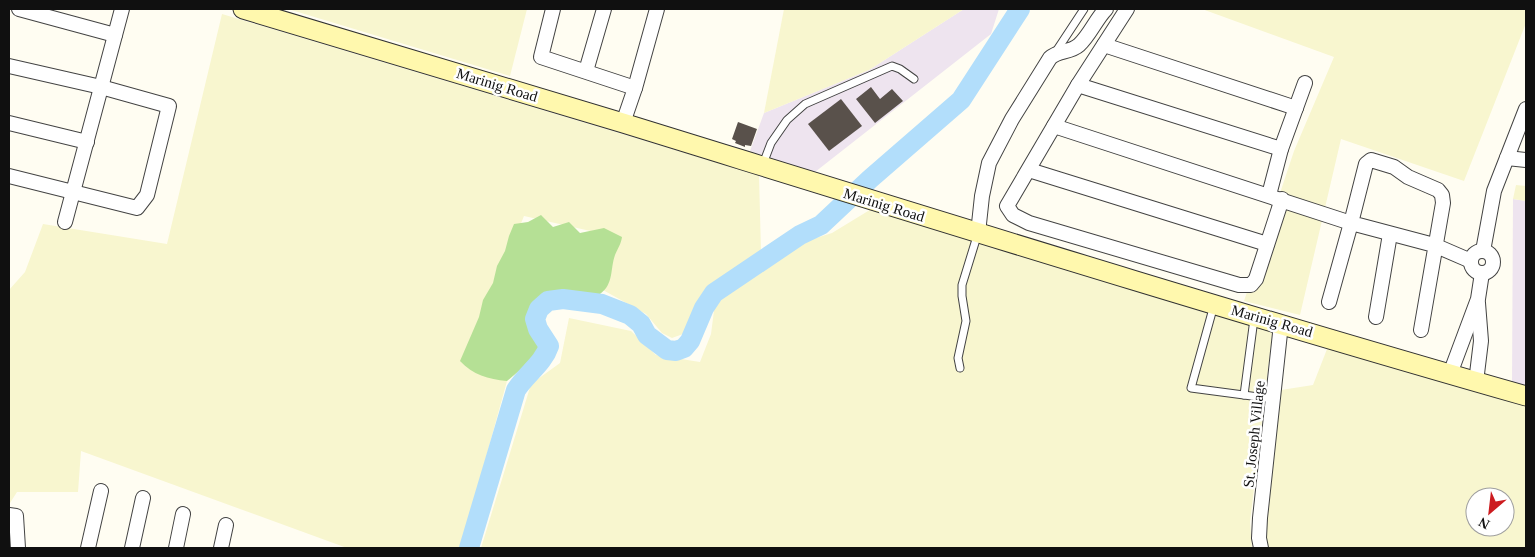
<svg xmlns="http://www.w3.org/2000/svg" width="1535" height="557" viewBox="0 0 1535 557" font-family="Georgia,serif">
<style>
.industrial{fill:#eee4ef}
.farmland{fill:#f8f6cf;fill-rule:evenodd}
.forest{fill:#b5e095}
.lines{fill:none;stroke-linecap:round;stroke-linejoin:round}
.river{stroke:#b2defb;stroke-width:20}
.building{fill:#59514b}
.lane-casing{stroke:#434343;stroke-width:9}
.street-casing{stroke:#434343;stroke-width:16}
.secondary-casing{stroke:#323232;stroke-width:21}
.lane{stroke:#fff;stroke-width:7}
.street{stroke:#fff;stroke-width:14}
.secondary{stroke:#fff8ad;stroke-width:19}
.labels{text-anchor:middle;stroke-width:5;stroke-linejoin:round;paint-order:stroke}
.street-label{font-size:15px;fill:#101010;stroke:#fff}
</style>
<rect width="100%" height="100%" fill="#fffdf2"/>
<g class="industrial">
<path d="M964,9H999L991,34L815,172L750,151L764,113L869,70Z"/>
<path d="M1513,199L1526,201V387L1512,384Z"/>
</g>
<g class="farmland">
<path d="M288,9H527L510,76Z"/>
<path d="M784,9H964L869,70L764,113Z"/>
<path d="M1202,9H1526V23L1464,181L1341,139L1300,315L1244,301L1294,151L1334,57Z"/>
<path d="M222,14L759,175L761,252L708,291L683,334L672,338L662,333L646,314L603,290L617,237L524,216L465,361L507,381L461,548H347L81,451L78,492H17L10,503H9V290L25,272L43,224L167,244Z"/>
<path d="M1516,185L1526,186V201L1513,199Z"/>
<path d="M873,208L1273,327L1250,522L1252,548H481L531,384L560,363L569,318L631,331L656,355L700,362L711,334L715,303L778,250L832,233Z"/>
<path d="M1329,344L1526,403V548H1266L1265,535L1267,505L1281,390L1313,385ZM1475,497H1505V527H1475Z"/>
</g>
<path class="forest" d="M541,215L553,227L569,222L580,233L604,228L622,237C621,244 618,248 615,255C610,269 614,284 600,294C590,301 574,290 562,290C559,290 554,292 551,294C537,299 529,306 526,321L541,346V352L507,381C488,379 473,375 460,361L479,317L483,300L493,283L497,266L505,251L509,236L514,224L528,222Z"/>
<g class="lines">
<path class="river" d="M469,548L516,390C526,374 543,364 549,346L538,329L535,319L539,309L548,301L563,299L602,304L630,315L641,324L647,335L667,350L676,351L684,348L690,341L704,308L714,293L800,235L821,225L870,179L961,100L1020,9"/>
</g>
<g class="building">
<path d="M871,87L880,99L892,89L903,101L875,123L856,99Z"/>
<path d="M841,99L862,126L829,151L808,124Z"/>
<path d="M738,122L757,129L751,146L745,145V147L735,143L736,141L732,139Z"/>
</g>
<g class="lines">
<defs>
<g id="lane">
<path d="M1055,53L1084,9"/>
<path d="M763,164L771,143L787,120L805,104L892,66L900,69L914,79"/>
<path d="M1214,305L1191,388L1274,399"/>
<path d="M960,368L958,358L966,321L962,296V285L978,233"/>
<path d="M1244,395L1254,319"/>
</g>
<g id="street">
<path d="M19,9L115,35"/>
<path d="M553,9L541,57L635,88"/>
<path d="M1127,9L1078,85L1007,206L1013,215L1029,223L1239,285H1251L1256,279L1282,199"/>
<path d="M1104,45L1296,108"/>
<path d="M9,66L101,87L169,106L147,195L137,208L9,176"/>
<path d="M586,71L604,9"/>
<path d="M1078,85L1281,149"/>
<path d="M9,123L87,142"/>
<path d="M623,123L635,88L657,9"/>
<path d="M1054,126L1351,223L1329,302"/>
<path d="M1507,158L1526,160"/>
<path d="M1029,170L1267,244"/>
<path d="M1269,195L1281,149L1305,83"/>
<path d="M65,222L122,9"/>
<path d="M978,233L982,196L989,163L1012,119L1050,58C1058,50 1070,53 1079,45C1090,35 1096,19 1106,9"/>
<path d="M1483,251L1494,191L1526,109"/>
<circle cx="1482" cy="262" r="11"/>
<path d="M1376,317L1390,234"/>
<path d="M1421,330L1443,203L1442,195L1438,190L1408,177L1394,167L1371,160L1366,164L1351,223L1434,245L1471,261"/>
<path d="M1450,374L1478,299L1482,273"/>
<path d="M1476,382L1481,341L1478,303"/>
<path d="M9,515L16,516L18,548"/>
<path d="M88,548L101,491"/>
<path d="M132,548L143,498"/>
<path d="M176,548L183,514"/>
<path d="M221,548L226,525"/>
<path d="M1261,548L1259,538L1260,518L1281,324"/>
</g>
<path id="secondary" d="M243,9C370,47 497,84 623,123C924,216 1224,310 1526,396"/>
</defs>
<use href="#lane" class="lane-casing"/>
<use href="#street" class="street-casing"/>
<use href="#secondary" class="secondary-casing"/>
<use href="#lane" class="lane"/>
<use href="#street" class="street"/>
<use href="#secondary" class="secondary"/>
</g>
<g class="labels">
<g class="street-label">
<text transform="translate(497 85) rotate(17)" y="5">Marinig Road</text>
<text transform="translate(884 205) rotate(17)" y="5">Marinig Road</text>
<text transform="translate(1272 321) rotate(16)" y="5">Marinig Road</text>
<text transform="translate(1254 434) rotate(-84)" y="5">St. Joseph Village</text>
</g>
</g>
<rect width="1535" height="557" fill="none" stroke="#101010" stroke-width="20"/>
<g transform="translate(1490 512) rotate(208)"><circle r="24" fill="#ffffff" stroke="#9f9f9f"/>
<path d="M0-4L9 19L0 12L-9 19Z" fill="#cc1b1f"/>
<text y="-8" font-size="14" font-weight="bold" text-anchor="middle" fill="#101010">N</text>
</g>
</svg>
